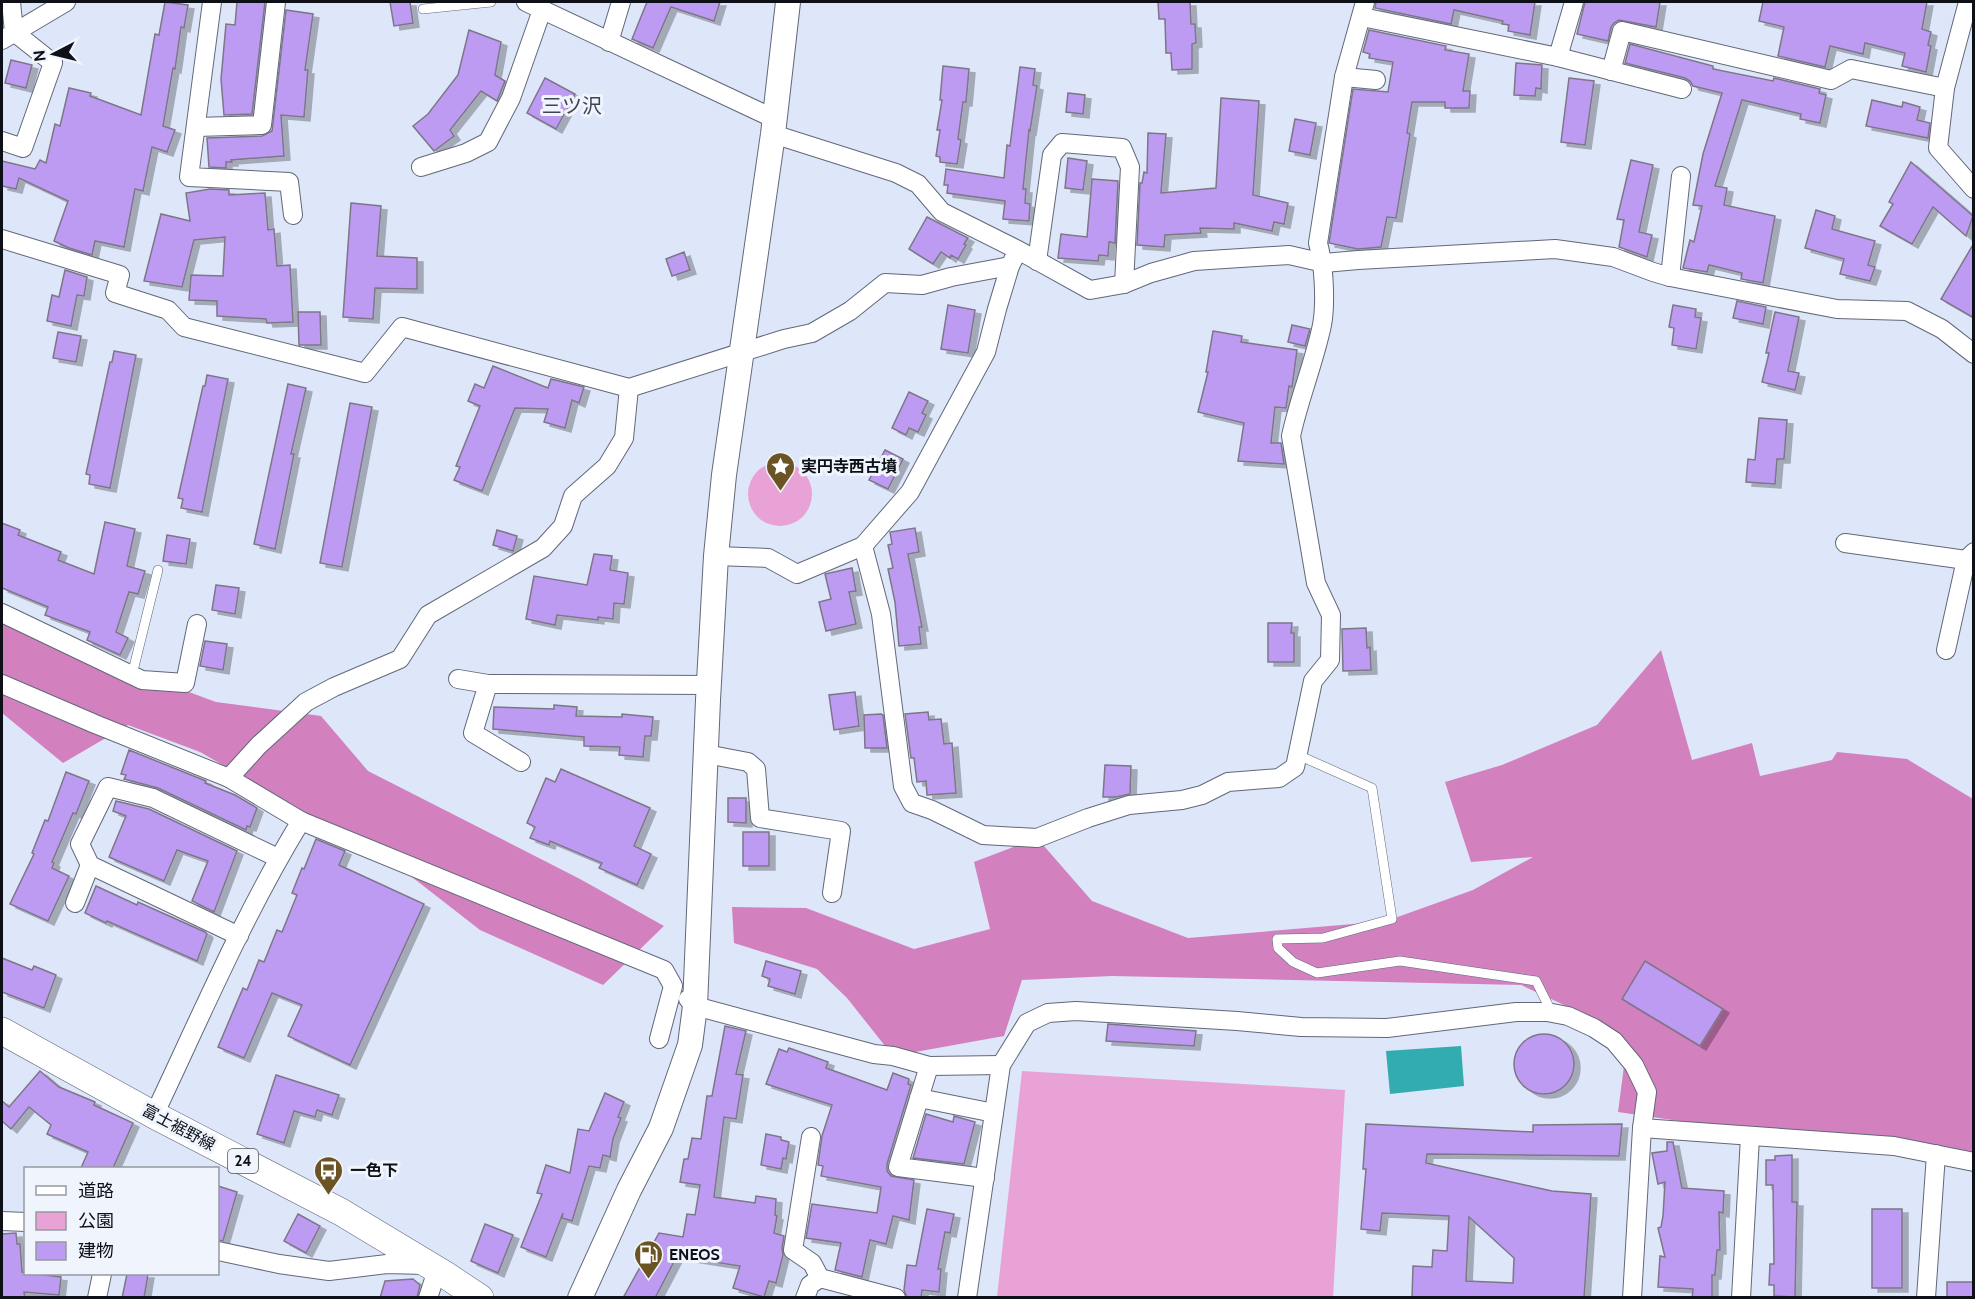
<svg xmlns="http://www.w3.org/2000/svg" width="1975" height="1299" viewBox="0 0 1975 1299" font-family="Cabin,'Noto Sans JP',sans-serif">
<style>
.green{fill:#e8a2d5}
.forest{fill:#d380be}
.water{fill:#33acaf}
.building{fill:#be9bf3;stroke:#7d7688;stroke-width:1.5;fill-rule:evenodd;filter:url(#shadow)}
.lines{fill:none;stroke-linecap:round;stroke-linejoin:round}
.lane-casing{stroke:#616879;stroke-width:10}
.street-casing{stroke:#616879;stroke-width:20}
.secondary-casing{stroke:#616879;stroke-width:26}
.primary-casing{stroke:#616879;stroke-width:28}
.lane{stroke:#fff;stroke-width:9}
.street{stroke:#fff;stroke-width:18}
.secondary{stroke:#fff;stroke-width:24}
.primary{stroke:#fff;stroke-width:27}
.labels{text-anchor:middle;stroke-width:6;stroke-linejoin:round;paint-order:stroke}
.shield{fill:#f0f4fc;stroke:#51545b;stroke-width:1.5}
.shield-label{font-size:15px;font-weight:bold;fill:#0d1016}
.poi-label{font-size:16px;font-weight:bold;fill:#0d1016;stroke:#f0f4fc;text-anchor:start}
.street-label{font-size:16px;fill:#0d1016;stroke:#f0f4fc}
.quarter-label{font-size:20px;fill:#3e4454;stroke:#f0f4fc}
</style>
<defs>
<filter id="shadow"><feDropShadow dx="6" dy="4" stdDeviation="0" flood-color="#0004"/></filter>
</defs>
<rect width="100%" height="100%" fill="#dee6fa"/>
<g class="green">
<circle cx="780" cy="494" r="32"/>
<path d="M1022,1071L1345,1090L1333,1297H997Z"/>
</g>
<g class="forest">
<path d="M2,623L216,702L321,716L368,771L580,879L664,926L603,985L480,930L385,856L368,859L298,808L200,752L128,725L63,763L2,713Z"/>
<path d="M1661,650L1692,760L1752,743L1760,776L1832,760L1837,752L1907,759L1973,799V1164L1618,1112L1627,1043L1601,1022L1521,985L1112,976L1022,980L1004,1036L893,1056L847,998L817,969L734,943L732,907L806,908L914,949L990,929L974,862L1037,838L1092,901L1188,938L1365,923L1392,919L1473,890L1533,857L1471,862L1445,782L1502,765L1597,725Z"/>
</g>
<path class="water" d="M1461,1046L1464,1086L1390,1094L1386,1051Z"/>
<g class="building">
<path d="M165,2L188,5L184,28L181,27L175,69L173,68L163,126L175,130L167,152L152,147L143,191L135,189L124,247L95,241L92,255L69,248L54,241L68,201L19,178L16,189L2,186V161L35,169L40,160L46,163L55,124L60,126L69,88L91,93L90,96L141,115L155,34L159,35Z"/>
<path d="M237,2H265L252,114L224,115L221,79L226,24L235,25Z"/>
<path d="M390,2H410L413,23L394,26Z"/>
<path d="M647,2H720L714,21L671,7L653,48L632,39Z"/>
<path d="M1158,2H1190L1191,24H1195L1196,43L1192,44V69L1172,70L1171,53H1166L1165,19H1159Z"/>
<path d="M1376,2H1535L1530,35L1508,31L1509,25L1502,24L1503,21L1454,10L1451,24L1375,8Z"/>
<path d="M1585,2H1660L1656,27L1619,20L1614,23L1611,27L1608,41L1577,34Z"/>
<path d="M1763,2H1927L1922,29L1931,32L1928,45L1931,46L1926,72L1902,66L1905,53L1865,43L1863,54L1830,46L1825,67L1778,56L1784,27L1759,21Z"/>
<path d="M286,10L313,14L305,70H308L304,117L281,115L284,156L231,160L232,162H226V168L209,167L207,138L262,136L272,131Z"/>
<path d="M469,30L501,42L495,75L505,81L497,101L481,91L450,130L454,136L434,151L413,126L428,114L458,75Z"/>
<path d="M1369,30L1446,46L1445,50L1469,54L1463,91H1470L1469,108H1445V102H1412L1407,133L1410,134L1396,218L1387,217L1381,247L1358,249L1329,243L1353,89L1388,92L1393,62L1369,58L1370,54L1363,52Z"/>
<path d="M1630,44L1713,66V69L1773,81L1774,78L1820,89L1819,93L1826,95L1820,123L1800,119L1801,114L1742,100L1715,186L1727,188L1724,205L1775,216L1763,283L1741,279L1742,273L1709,265L1707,272L1683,268L1690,240L1694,242L1702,206L1693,205L1703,154L1722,93L1693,86L1690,81L1685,78L1625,63Z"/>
<path d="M11,60L32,65L26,88L5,83Z"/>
<path d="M1516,63L1542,65L1541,89L1536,88L1535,96L1514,95Z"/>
<path d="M943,66L969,69L966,102H963L958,139L961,140L957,164L940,162V157L936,156L940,130H937L942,100H940Z"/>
<path d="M1020,67L1035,69L1033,85L1037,86L1030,131L1029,130L1023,189H1026L1025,203L1030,204L1029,221L1003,219L1005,201L947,193L948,185H944L946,169L1004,178L1007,145L1010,146Z"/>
<path d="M545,78L575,94L556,129L527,113Z"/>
<path d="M1569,78L1594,81L1585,145L1561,142Z"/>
<path d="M1068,93L1085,95L1083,114L1066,112Z"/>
<path d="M1221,98L1259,101L1253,195L1288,203L1284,224L1274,222L1272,231L1234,223V229L1200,228L1201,233L1165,235L1164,247L1137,245L1140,183H1142L1144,172L1147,173L1148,133L1166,134L1161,193L1216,188Z"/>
<path d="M1872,100L1902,107L1903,102L1920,107L1917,120L1930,123L1928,138L1866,126Z"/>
<path d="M1295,119L1316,123L1310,155L1289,151Z"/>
<path d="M1068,158L1087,161L1083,190L1065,188Z"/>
<path d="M1631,160L1653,165L1639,232L1652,235L1647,257L1619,247L1624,220L1617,219Z"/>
<path d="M1911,162L1973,216L1966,236L1933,207L1912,244L1880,226L1893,204L1889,202Z"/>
<path d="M1092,179L1118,181L1115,243L1109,242L1108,256L1099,255L1098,261L1058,258L1061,234L1087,237Z"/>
<path d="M210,189L229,190V195L265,193L268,230L274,229L277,266L290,265L293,322L267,323L266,319L217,316V301L189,300L191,275L223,276L225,237L194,240L182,287L144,281L161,214L190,221L186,193Z"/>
<path d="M351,203L381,206L377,256L417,258V289L375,288L373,319L343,317Z"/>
<path d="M1816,210L1835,216L1832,229L1875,241L1868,265L1875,267L1870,281L1840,274L1844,259L1805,248Z"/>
<path d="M927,217L968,238L964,244L966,245L958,259L951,255L950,258L941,252L933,264L909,249Z"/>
<path d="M1974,243V318L1941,299Z"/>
<path d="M684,252L690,270L672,276L666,259Z"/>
<path d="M65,270L87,277L84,296L77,295L71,326L47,321L52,295L59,297Z"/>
<path d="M1737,301L1766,307L1763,324L1733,318Z"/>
<path d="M948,305L975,310L968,353L941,349Z"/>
<path d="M1673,305L1696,309L1695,317L1701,318L1696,349L1672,345L1674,328L1669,327Z"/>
<path d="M298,312H320L321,345H299Z"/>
<path d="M1775,312L1799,317L1788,371L1799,373L1795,390L1762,382L1769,353H1766Z"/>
<path d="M1292,325L1310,329L1305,346L1288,342Z"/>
<path d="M1213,331L1242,336L1241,342L1297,350L1292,387L1289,386L1286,408L1275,407L1271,443H1281L1284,464L1238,461L1244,423L1198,412L1208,372H1206Z"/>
<path d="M58,332L81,336L76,362L53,358Z"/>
<path d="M114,351L136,355L110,488L89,484L90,475L86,474L110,362H112Z"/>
<path d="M493,366L548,388L551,379L584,387L579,403L572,400L565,428L544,422L548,409L515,408L482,491L454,480L460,467L456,466L480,406L468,401L475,384L484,388Z"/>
<path d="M207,375L228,379L202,512L181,508L183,499L178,498L203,386H205Z"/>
<path d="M288,384L306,388L291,454H294L275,549L254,544Z"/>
<path d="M909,392L928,401L922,413L926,415L918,432L909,428L906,435L892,428Z"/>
<path d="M350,403L372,407L342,567L320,563Z"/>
<path d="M1759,418L1787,420L1784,459H1777L1775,484L1746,482L1748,459L1755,460Z"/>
<path d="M885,450L903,459L888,489L869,480Z"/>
<path d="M105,522L135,529L127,566L145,571L138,594L129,592L116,632L128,638L120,655L87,640L90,632L45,615L48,607L2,588V523L20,530L18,535L61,552L58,560L94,574Z"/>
<path d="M915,528L919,552L908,554L922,627H919L921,644L899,646L895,602L888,569L893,568L888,545L892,544L890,532Z"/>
<path d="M497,530L517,536L513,551L493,545Z"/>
<path d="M167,535L190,539L186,564L163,561Z"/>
<path d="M594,554L612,556L610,570L628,573L624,604L614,603L613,619L598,617V620L557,615L555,625L526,619L534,576L587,585Z"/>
<path d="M852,568L856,591L849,592L856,624L826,631L819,602L831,599L825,574Z"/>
<path d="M216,585L239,588L235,614L212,610Z"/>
<path d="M1268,623H1292L1291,633H1294V662H1268Z"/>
<path d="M1366,628L1367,648L1370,647L1371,670L1343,671L1342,629Z"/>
<path d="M205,641L227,644L223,670L200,666Z"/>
<path d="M855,692L859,726L834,730L829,695Z"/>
<path d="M554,705L577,707L576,716L622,717V714L653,717L651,736H645L643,757L619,755L620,747L584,746V737L493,729L494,707L554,709Z"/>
<path d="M928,712L929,720L941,719L944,744L952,743L956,793L927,795L926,781L917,782L914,758H911L905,714Z"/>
<path d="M881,714L883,715L887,748H865L864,715Z"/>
<path d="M129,750L206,781L205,783L235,795L257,808L250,827L247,826L246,830L158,788L124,779L126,775L121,774Z"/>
<path d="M1105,765L1131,766L1130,794L1116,797H1103Z"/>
<path d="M561,769L650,808L634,846L651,854L637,885L599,868L602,863L550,841L549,845L530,838L535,827L527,823L546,778L555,782Z"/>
<path d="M66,772L89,781L76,814L73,813L52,862L54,863L52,868L69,876L48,921L10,904L34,854L32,853L45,820L48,821Z"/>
<path d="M728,798H746V823L728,822Z"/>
<path d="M116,801L149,809L237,851L214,912L192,901L208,861L177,850L164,881L109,857L126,816L113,811Z"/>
<rect x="743" y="832" width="26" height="34"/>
<path d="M316,839L345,851L339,865L424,904L350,1065L288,1036L302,1005L272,993L244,1058L218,1047L243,988L247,990L259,960L264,962L277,930L282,932L297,895L292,893L302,868L304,869Z"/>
<path d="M96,886L137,905L138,902L205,932L207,934L197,961L107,921L106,923L85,913Z"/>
<path d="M2,958L32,970L34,966L56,975L44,1008L2,992Z"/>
<path d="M766,961L801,971L795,994L768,986L770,979L762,976Z"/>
<path d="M1645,961L1723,1009L1700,1046L1622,999Z"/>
<path d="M1108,1024L1196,1031L1194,1046L1106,1041Z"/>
<path d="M725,1026L746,1031L736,1074L743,1075L736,1119L724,1117L714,1197L755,1203L756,1196L776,1199L775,1215L777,1216L774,1233L784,1236L782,1248L783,1255L776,1283L769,1281L764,1297L733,1288L740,1266L677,1256L655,1298H623L659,1233L683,1237L687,1214L695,1215L700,1185L680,1182L684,1159H688L692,1138L701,1139L707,1096H712Z"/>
<circle cx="1544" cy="1064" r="30"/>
<path d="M789,1048L828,1062L826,1068L887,1090L893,1073L909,1079L908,1084L911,1085L887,1164V1171L891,1176L914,1180L909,1220L893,1216L886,1244L870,1240L862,1277L835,1270L841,1243L806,1238L812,1204L877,1213L881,1187L821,1176L823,1166L818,1165L822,1136L832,1105L766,1084L779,1049L787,1052Z"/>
<path d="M40,1071L59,1087L95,1102L94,1105L133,1123L113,1168H81L88,1152L47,1134L51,1125L29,1107L11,1129L2,1121V1101L9,1107Z"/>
<path d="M276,1075L339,1095L332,1115L317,1110L315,1117L294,1111L284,1143L257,1134Z"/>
<path d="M605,1093L624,1102L618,1117L621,1118L613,1139L610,1157L603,1155L600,1168L589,1166L572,1221L562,1218L563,1213L546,1257L521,1247L542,1194L537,1193L546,1165L570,1173L578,1129L589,1131Z"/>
<path d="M926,1114L953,1122L954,1116L975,1122L964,1164L913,1158Z"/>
<path d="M1366,1124L1533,1132V1125L1622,1124L1619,1156L1427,1154L1426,1163L1552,1191L1591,1194L1584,1298H1412L1413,1266L1432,1267L1433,1250L1447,1251L1449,1216L1382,1213L1380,1231L1361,1229L1366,1169H1363ZM1469,1217L1514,1258L1513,1283L1466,1281Z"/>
<path d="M766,1134L781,1137V1140L789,1142L786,1159L783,1158L781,1169L761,1165Z"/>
<path d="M1667,1142H1673L1682,1188L1724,1191L1723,1213L1719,1212L1720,1250H1717L1715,1275H1712V1298H1692L1693,1289L1658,1287L1660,1256L1665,1257L1658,1228L1661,1227L1663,1216L1665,1182L1658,1184L1652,1153L1667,1151Z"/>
<path d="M1792,1155V1202H1797L1795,1297L1774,1296V1285H1769L1770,1264H1774L1773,1185H1766V1160H1775V1156Z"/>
<path d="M218,1186L237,1192L223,1241L218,1240Z"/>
<path d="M927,1209L954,1214L950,1233L945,1232L938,1269H941L939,1292L922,1290L921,1298H907L904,1290L907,1265L916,1266Z"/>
<rect x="1872" y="1209" width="30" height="79"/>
<path d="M298,1214L320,1226L306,1253L284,1241Z"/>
<path d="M485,1224L513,1235L498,1273L471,1261Z"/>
<path d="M16,1233L17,1244H20L22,1272L61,1277L59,1295L24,1292L25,1298H2V1234Z"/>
<path d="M127,1274H148L144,1298H122Z"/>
<path d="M413,1279L420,1285L417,1298H380L385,1281Z"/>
<rect x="1947" y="1282" width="27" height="16"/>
</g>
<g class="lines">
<defs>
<g id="lane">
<path d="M423,9L491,2"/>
<path d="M132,675L158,570"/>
<path d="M1298,755L1372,788L1392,919L1323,938L1277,939L1278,948L1293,962L1317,973L1400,961L1536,981L1552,1013"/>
</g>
<g id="street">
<path d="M212,2L189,177L289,182L293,215"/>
<path d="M526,2L775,119"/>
<path d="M1968,2L1945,88L1938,148L1974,189"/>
<path d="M1362,17L1558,57L1682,89"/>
<path d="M2,40L66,2"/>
<path d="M609,42L621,2"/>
<path d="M1558,57L1574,2"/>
<path d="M1611,71L1622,31L1831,80L1851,69L1945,88"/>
<path d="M1344,77L1376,80"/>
<path d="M196,127L262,125L276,2"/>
<path d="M773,134L896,173L918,184L942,212L1018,250L1090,290L1124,284L1151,273L1194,261L1289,255L1324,263L1358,260L1555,249L1613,257L1653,272L1670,277L1837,309L1907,311L1942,329L1974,354"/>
<path d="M2,141L23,148L53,63L14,32L11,2"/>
<path d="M421,167L466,153L488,142L511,98L542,10"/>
<path d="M2,239L120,275L115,293L168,310L184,327L365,373L402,327L629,388L784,339L812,333L850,311L885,283L922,285L951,277L1010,266"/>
<path d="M1037,261L1052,155L1062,143L1122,148L1130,167L1124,284"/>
<path d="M1670,277L1681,176"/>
<path d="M1845,543L1966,560"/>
<path d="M863,546L881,614L903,786L912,803L932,810L983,835L1037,838L1088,818L1129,805L1182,800L1202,795L1228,782L1279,778L1295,767L1313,681L1330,660L1331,615L1316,583L1291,436C1299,399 1314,363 1322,325C1326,303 1324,265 1318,243L1344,77L1365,2"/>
<path d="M716,556L768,558L797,574L863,546L910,492L986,352L997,309L1010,266L1015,256"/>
<path d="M2,613L142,680L185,683L197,624"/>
<path d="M1946,650L1966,560L1974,552"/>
<path d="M458,679L488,684"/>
<path d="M2,684L95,724L229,778L301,821L664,970L673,986L659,1039"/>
<path d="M706,754L748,762L756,769L760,818L841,831L832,893"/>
<path d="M521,762L473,733L488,684L709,685"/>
<path d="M229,778L259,745L306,702L334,687L400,659L428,615L543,548L563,526L573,496L607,466L624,438L629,388"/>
<path d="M75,903L90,865"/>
<path d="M239,936L90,865L80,844L108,787L153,798L278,858"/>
<path d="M688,999L695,1006L874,1054L893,1056L929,1066L1001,1065"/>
<path d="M929,1066L898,1167L985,1178"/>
<path d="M919,1098L994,1113"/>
<path d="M154,1115C201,1016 244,914 301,821"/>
<path d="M1642,1128L1894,1146L1974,1162"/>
<path d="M811,1137L793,1250L812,1263L820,1278L896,1298"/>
<path d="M2,1221L26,1222"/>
<path d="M218,1251L279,1264L329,1271L387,1264L425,1265"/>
<path d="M97,1298L102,1274"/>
<path d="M428,1298L437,1270"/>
<path d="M805,1298L810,1285L820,1278"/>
<path d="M967,1298L1001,1065L1027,1023L1048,1013L1076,1011L1237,1021L1301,1027L1387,1028L1516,1012H1547L1568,1016L1594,1028L1614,1041L1634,1065L1647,1092L1642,1128L1632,1298"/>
<path d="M1741,1298L1750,1137"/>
<path d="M1926,1298L1936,1154"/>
</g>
<path id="secondary" d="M580,1298L629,1190L661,1128L690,1045L695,1006L708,700L716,556L724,475L773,134L788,2"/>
<path id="primary" d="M2,1031L154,1115L341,1212L444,1274L480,1298"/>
</defs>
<use href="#lane" class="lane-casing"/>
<use href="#street" class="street-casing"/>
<use href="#secondary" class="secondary-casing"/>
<use href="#primary" class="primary-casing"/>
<use href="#lane" class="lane"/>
<use href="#street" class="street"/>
<use href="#secondary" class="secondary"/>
<use href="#primary" class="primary"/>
</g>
<defs>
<symbol id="sight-pin" viewBox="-11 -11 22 30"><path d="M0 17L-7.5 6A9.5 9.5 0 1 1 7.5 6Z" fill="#6c5324" stroke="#f0f4fc"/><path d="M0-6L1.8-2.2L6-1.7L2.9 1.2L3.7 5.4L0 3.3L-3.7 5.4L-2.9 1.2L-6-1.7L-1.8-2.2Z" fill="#fff"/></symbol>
<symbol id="bus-pin" viewBox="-11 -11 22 30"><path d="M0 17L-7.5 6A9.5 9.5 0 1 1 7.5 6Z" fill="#6c5324" stroke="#f0f4fc"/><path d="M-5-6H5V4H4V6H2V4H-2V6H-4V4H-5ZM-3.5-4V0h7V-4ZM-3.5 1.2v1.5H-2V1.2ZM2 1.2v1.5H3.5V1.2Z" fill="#fff"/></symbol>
<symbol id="fuel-pin" viewBox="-11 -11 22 30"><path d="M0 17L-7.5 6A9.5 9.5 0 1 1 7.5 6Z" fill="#6c5324" stroke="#f0f4fc"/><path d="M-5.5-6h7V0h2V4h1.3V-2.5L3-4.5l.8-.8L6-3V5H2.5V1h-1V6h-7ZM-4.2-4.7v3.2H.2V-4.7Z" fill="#fff"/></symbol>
</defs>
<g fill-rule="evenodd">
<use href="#sight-pin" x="764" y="450" width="33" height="45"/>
<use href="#bus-pin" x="312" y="1154" width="33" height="45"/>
<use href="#fuel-pin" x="632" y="1238" width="33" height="45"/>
</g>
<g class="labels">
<rect class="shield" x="228" y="1149" width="30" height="24" rx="4.5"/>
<g class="shield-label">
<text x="243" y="1166">24</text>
</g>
<g class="poi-label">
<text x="801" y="472">実円寺西古墳</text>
<text x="350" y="1176">一色下</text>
<text x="669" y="1260">ENEOS</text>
</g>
<g class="street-label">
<text transform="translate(179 1127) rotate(28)" y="6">富士裾野線</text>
</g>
<g class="quarter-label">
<text x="572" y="113">三ツ沢</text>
</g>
</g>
<rect width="1975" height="1299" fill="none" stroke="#0d1016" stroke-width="6"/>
<rect x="24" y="1167" width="195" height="108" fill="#f0f4fc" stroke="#9599a0" stroke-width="1.5"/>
<rect x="36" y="1186" width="30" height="9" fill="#ffffff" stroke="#9599a0" stroke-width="1.5"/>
<text x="78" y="1197" font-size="18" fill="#0d1016">道路</text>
<rect x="36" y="1212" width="30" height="18" fill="#e8a2d5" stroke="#9599a0" stroke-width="1.5"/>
<text x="78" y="1227" font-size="18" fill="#0d1016">公園</text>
<rect x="36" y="1242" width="30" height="18" fill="#be9bf3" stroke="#9599a0" stroke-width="1.5"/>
<text x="78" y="1257" font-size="18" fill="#0d1016">建物</text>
<g transform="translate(54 54) rotate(263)" stroke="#f0f4fc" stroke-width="4.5" paint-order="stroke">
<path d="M0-4.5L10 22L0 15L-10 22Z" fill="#0d1016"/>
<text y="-9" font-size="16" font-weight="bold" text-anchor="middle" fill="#0d1016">N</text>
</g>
</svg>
